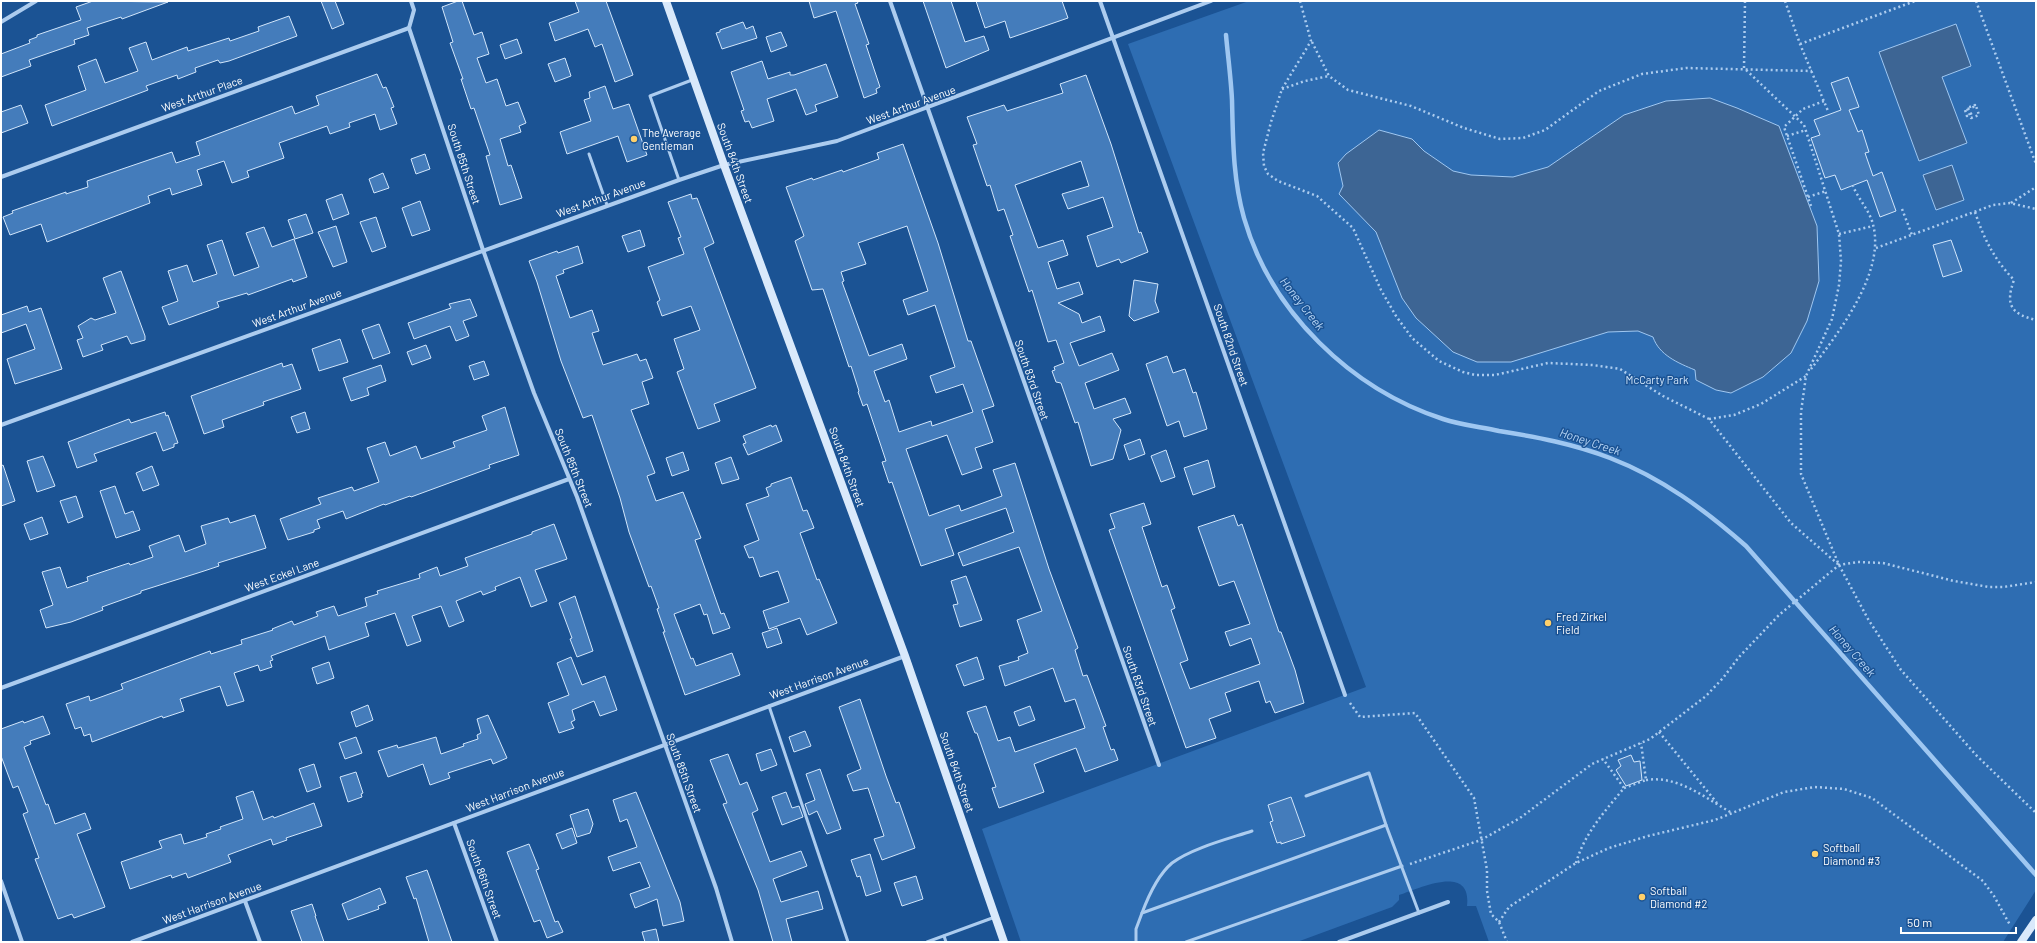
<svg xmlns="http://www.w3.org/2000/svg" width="2037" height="943" viewBox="0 0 2037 943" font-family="Barlow,sans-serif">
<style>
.green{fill:#2e6db2}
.water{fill:#3d6594;stroke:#9fc7f1}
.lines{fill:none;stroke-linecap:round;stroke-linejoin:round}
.stream{stroke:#9fc7f1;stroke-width:4.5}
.building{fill:#447cbb;stroke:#d2e6fb;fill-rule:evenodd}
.path{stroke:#acccef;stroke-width:2.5;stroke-dasharray:2 3;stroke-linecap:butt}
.lane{stroke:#acccef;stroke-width:3}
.street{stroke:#acccef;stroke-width:4}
.secondary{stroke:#d9e9fb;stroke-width:8}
.poi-dot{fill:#ffd06a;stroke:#1b5394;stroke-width:1.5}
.labels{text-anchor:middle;stroke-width:3;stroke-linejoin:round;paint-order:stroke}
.street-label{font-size:11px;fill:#fff;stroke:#1b5394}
.poi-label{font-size:11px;fill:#fff;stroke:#1b5394;text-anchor:start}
.park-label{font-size:11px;fill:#d2e6fb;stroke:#1b5394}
.water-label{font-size:12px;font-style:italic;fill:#b8d6f6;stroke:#1b5394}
</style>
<rect width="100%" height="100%" fill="#1b5394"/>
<path class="green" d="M1249,1H2036V890L2003,942H1489L1476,906H1467C1472,863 1420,888 1399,895V900L1392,907L1297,942H1021L982,829L1366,687L1128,44Z"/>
<g class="water">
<path d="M1956,24L1971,66L1942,77L1967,143L1919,161L1879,52Z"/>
<path d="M1710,98L1737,108L1779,126L1817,226L1819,281L1807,321L1791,353L1763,377L1731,393L1716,390L1696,380L1695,370C1678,363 1659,355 1653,337L1638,331L1608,332L1511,362H1477L1453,352L1416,318L1402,298L1376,232L1339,194L1343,186L1338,163L1346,154L1379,130L1412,139L1424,151L1453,171L1471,175L1513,177L1548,167L1624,115L1666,101Z"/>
<path d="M1952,165L1964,200L1936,210L1923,175Z"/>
</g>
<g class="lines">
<path class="stream" d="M1226,35C1228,57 1231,79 1232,100C1233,141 1233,179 1244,218C1271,312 1351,389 1443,419C1461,425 1481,427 1499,431C1537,437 1574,444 1610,458C1662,478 1705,510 1746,546L2036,875"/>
</g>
<g class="building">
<path d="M93,1L168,2L122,19L121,17L87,28L89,35L74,40L75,44L29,60L31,66L1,77V54L30,43L29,40L37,37V35L81,20L76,7Z"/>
<path d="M321,1H335L344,24L332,29Z"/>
<path d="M458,1H462L474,35L482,32L489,54L477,58L486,83L497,79L506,106L518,102L526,123L519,126L521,132L500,139L508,166L511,165L522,198L500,205L486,156L490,155L474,108L471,109L461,79H463L450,43L453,42L442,7Z"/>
<path d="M575,1H606L633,75L615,82L602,44L595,47L588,29L555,41L549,23L579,12Z"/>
<path d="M809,1H857L858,3L855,4L869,44L866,45L880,87L876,89L877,93L864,98L836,11L814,18Z"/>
<path d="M923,1H951L965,42L984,36L989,50L946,68Z"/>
<path d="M976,1H1062L1068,18L1010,38L1005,21L985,28Z"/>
<path d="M289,16L297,36L229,61L220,63L218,60L195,68L196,72L178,79L177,75L146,86L148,90L52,126L45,105L86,90L78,66L96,59L105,83L138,71L129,48L146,42L152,60L187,47L188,51L229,38L230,41L259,31L258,27Z"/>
<path d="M743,22L746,29L753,26L757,38L722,49L716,33L720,32V30Z"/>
<path d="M781,32L787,46L771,52L766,37Z"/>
<path d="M517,39L522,53L505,59L500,45Z"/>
<path d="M565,58L571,76L555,82L548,64Z"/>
<path d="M762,61L768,79L790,72V75H794L826,64L838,97L815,105L817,111L806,115L796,89L767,99L774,121L752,128L749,121L745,122L741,111L744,110L731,72Z"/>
<path d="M377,74L383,88L386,87L394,107L391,108L397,124L380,130L375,114L349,123L350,127L330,134L327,126L279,143L284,158L247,171L249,177L232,183L224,161L197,170L202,185L172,195L170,188L148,196L150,203L47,242L41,224L10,235L3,217L13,213L12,211L66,192V194L88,187L87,181L172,152L176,163L200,155L196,142L292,106L295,114L319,105L316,96Z"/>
<path d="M1086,75L1111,144L1139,233L1141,232L1148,252L1121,263L1119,259L1097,267L1087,236L1113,227L1103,197L1068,209L1062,194L1089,186L1081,161L1015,185L1038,248L1063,240L1068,255L1048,262L1057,289L1079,282L1083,294L1058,303L1079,314L1082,323L1100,316L1105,331L1070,343L1079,366L1112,353L1119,370L1085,383L1094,409L1125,398L1131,413L1113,419L1121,430L1113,459L1091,466L1078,422L1075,423L1061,383L1056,382L1052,371L1055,370L1054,367L1064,363L1056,340L1048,342L1032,290L1029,292L1010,236L1013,235L1004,209L998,211L990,185L987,186L973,145L977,144L967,117L1004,105L1007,111L1063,93L1060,84Z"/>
<path d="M1848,77L1859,107L1849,110L1858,132L1862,130L1869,152L1865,153L1873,176L1882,172L1896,211L1880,217L1867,180L1841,190L1835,175L1825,178L1811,138L1820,135L1814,120L1841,110L1831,83Z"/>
<path d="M605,86L613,109L629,104L647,155L627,162L618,136L567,154L560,132L591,121L584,100L590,98L589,92Z"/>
<path d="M21,105L28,123L1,133V112Z"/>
<path d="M903,144L938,243L968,341H971L994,406L982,410L993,442L975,448L982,468L962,475L947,435L906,449L922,495L929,516L959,505L961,511L1002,496L993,470L1015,463L1049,569L1078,648L1075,650L1083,676L1087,675L1106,726L1103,727L1111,750L1114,749L1118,760L1085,772L1076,748L1049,758L1034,764L1044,792L999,808L992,788L996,787L977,733H975L967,712L986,706L998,741L1010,737L1015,752L1085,728L1075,699L1065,702L1053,668L1005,686L999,666L1019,660L1018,657L1028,653L1017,620L1042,611L1033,586L1019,547L963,566L958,553L1014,532L1006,508L945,529L954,555L921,566L892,482L889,483L882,462L886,461L867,404L863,406L858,392L859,391L851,366L849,367L823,289L812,290L795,241L804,236L786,187L812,178L813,180L842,170L843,172L879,159L877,153ZM907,226L928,291L903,300L908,315L935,305L955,367L930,376L936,393L963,384L973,412L932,426L931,421L899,432L889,400L885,402L874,371L907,359L902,344L869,356L842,282L844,281L841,272L866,264L858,243Z"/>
<path d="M425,154L430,169L416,174L411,159Z"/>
<path d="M383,173L389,188L374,193L369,179Z"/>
<path d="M342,194L349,214L333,220L326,200Z"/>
<path d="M691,194L692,199L697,198L714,243L704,248L756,388L714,404L720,421L698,429L677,372L684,369L674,339L700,330L691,306L662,316L657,302L660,300L648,267L684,254L678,238L681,237L668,202Z"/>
<path d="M420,201L430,230L412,236L402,208Z"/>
<path d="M306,214L313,233L295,239L288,220Z"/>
<path d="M376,217L386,247L372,252L360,222Z"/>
<path d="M336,226L347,262L333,267L318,232Z"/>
<path d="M264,227L272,247L294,239L307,277L293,282L292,279L248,295L247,293L217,302L219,307L169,325L162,307L178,301L168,271L187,265L193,282L217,274L207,245L222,240L234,276L259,267L246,233Z"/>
<path d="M640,230L645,246L628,252L622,236Z"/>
<path d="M1951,240L1962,271L1943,277L1933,245Z"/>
<path d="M578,246L583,263L563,270L564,273L556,276L570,318L592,310L599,331L592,333L603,365L637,354L640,361L646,359L653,378L642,382L649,404L631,410L655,473L647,476L656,501L683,492L701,538L695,540L721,614L724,613L730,628L713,634L707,614L704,615L700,604L674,614L691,659L693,658L696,666L732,653L740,675L685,695L663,632H665L657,609L659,608L651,586L649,587L629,532L620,498L592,415L583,418L561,361L537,282L529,261L557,251L558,253Z"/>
<path d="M121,271L145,336V340L131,344L127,336L101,345L103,350L83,357L77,340L83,338L78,326L91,318L95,320L116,313L103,278Z"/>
<path d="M1134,280L1158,284L1155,301L1159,312L1134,321L1129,316Z"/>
<path d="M470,299L477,316L463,321L469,336L456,341L450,326L414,339L408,323L451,308L449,304Z"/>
<path d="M27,306L29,312L41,308L62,369L15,384L7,359L35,349L26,324L1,333V315Z"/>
<path d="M379,324L390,353L373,359L362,330Z"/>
<path d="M340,339L348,362L319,371L312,349Z"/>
<path d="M426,345L431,358L412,365L407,352Z"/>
<path d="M1167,356L1173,373L1185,369L1193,393L1196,392L1207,429L1184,437L1179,421L1167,426L1146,364Z"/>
<path d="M484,361L489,375L474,380L469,366Z"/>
<path d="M282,363L283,367L292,364L301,389L263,402L264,405L222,420L224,427L204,434L191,396Z"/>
<path d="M381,365L386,381L367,388L369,395L351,401L343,378Z"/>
<path d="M505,407L519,455L489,465L490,468L411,497L410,496L385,505L384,504L346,519L343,511L317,520L320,528L314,530V532L288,540L280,519L321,504L318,498L352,487L354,491L379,482L367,448L385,442L390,456L416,446L421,459L455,447L453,442L487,430L482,416Z"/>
<path d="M165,412L166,416L168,415L178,443L174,444V447L163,451L156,432L94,454L97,461L77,468L68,442L129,419L131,423Z"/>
<path d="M305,412L310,429L297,433L291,417Z"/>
<path d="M771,425L772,427L776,425L782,441L748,455L743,444L746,443L743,436Z"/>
<path d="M1140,439L1145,454L1129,460L1124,445Z"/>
<path d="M1166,450L1175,477L1161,482L1151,456Z"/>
<path d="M683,452L689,470L672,476L666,458Z"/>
<path d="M43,456L55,486L37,492L27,461Z"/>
<path d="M731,457L739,479L722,484L715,463Z"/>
<path d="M1208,460L1215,487L1193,495L1184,468Z"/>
<path d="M3,465L15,501L1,506V466Z"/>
<path d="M152,466L159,485L143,491L136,473Z"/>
<path d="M791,477L803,511L807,510L814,528L800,533L817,580L819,579L837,623L807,635L800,618L769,629L763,611L789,602L778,571L760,577L753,557L749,558L744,546L759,540L746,504L769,496L766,488L771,486V484Z"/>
<path d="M115,486L125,514L133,511L140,530L116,538L100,491Z"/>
<path d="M76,496L83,517L68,523L60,501Z"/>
<path d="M1144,503L1151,524L1142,527L1162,587L1167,585L1175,608L1171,610L1188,660L1180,663L1190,689L1260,664L1251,638L1230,646L1225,632L1250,624L1234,581L1219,586L1198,527L1234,515L1238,526L1242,524L1279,632H1281L1295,670L1304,703L1275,713L1270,701L1266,703L1259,681L1225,693L1231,711L1209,719L1216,738L1186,748L1109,530L1115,528L1110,514Z"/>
<path d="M255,515L266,548L218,563L219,566L204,571L141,591V593L102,607L103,610L71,622L46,628L40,610L53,605L42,572L60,567L67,588L88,581L87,577L129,563L130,565L153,557L149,546L179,535L185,552L206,544L201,526L228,518L230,523Z"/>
<path d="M42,517L48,534L30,540L24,524Z"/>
<path d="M554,524L567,559L535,570L547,601L531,607L520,577L495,587L496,590L483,595L481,591L456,601L464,621L449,627L441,606L412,616L421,641L407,646L395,613L365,623L369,636L329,650L325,636L271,656L273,660L270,661L272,667L260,671L258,665L234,673L244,701L227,706L220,686L180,699L184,711L163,718L162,716L92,742L90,734L84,736L81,727L75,729L66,704L89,696L90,701L123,689L121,684L210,651L211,654L242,644L241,640L273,630L272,629L292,621L294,625L318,616L316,612L334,606L338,616L367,606L365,598L378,594L377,591L420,578L419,574L437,567L440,576L468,566L465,558L532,534V532Z"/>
<path d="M966,576L982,620L960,627L953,605L958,604L951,581Z"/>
<path d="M575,596L593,651L577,657L570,639L572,638L559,603Z"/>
<path d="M777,628L782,643L767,648L762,633Z"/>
<path d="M571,657L582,685L605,676L617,710L600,716L594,701L572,710L575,720L571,722L574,728L559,733L548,703L569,695L557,663Z"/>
<path d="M977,657L984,679L964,686L956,665Z"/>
<path d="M329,662L334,678L317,684L312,668Z"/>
<path d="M860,699L886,776L896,803L899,802L915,848L882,860L874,839L884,836L868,788L853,791L847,775L861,769L839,707Z"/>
<path d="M368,705L373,720L356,727L351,712Z"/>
<path d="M1030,706L1035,720L1019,726L1014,712Z"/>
<path d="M488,715L507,758L493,764L491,759L448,773L450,778L430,785L423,764L388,777L378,751L397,745L398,748L405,746L436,737L441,754L464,746L463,744L478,739L477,735L481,733L477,719Z"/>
<path d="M43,716L50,734L30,741L31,744L24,747L46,805L48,804L55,824L85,813L91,829L77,834L105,907L74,918L72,914L58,919L35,859L39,858L23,814L28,812L18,786L13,788L1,756V729L23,721L24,723Z"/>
<path d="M805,731L811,746L794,752L789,737Z"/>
<path d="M356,737L362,753L345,759L339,743Z"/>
<path d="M771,749L777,765L761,771L756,754Z"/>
<path d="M728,754L740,785L747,782L758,810L752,813L770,862L801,851L807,866L773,879L781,902L818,891L823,909L786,919L792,942H773L758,890L723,804L727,803L710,760Z"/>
<path d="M1631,755L1634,762L1640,761L1642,780L1626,786L1616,770L1621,766L1618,760Z"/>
<path d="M314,764L321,787L307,792L299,769Z"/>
<path d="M820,769L841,829L827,834L817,811L809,815L805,804L815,800L806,774Z"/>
<path d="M356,772L363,793L361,794L362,797L348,802L340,777Z"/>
<path d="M253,791L263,820L273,816L274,818L314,803L322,826L286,838L287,840L273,845L271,839L228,855L231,862L188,878L186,873L172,878L171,875L130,889L121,862L162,848L159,841L181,834L184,844L207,837L206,834L221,829L220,827L243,819L236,797Z"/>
<path d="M636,792L680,902L684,921L663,926L657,899L635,908L630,894L650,887L640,862L613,871L608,857L637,847L627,819L620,822L613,800Z"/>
<path d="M786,792L792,808L799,806L803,817L782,825L772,797Z"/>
<path d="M1291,797L1305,836L1281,844V842L1277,843L1270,822L1273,821L1268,805Z"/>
<path d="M588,809L593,824L590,833L577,837L570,815Z"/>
<path d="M572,828L577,843L562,849L556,834Z"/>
<path d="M529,844L539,869L536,870L555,922L558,921L563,932L547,938L540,920L534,922L507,852Z"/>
<path d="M870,854L881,891L866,896L860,876L857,877L851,860Z"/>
<path d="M427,870L432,884L452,942H429L416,898L414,899L406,877Z"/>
<path d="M916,876L923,899L902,906L894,883Z"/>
<path d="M380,888L386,903L378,906L379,909L348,920L342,904Z"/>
<path d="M312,904L316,916H315L324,942H302L291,911Z"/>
<path d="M656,929L659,942H645L642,932Z"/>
</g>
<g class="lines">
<g class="path">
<path d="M1300,1L1311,41L1282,89L1271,122L1263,153L1264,166L1268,174L1278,181L1317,196L1353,228L1381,290L1396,316L1412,338L1439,361L1463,372L1475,375H1495L1548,363L1593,365L1620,369L1663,396L1709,419L1791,523L1839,565"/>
<path d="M1745,1L1744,68L1804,125L1839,234L1841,261L1839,285L1832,319L1806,376L1801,412V474L1839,565L1868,619L1901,670L1976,755L2036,813"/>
<path d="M1785,1L1800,44L1828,111"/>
<path d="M1976,1L2036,164"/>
<path d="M1312,42L1329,76L1348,90L1411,106L1464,128L1500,139L1523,138L1545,130L1599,91L1642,74L1686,68L1812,71"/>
<path d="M1800,44L1915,1"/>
<path d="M1282,89L1305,81L1329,76"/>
<path d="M1972,113L1967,116L1965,110L1976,106L1979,115L1971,118L1967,108L1975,105L1974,103"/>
<path d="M1787,136L1806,130"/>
<path d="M1808,197L1826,191"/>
<path d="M2011,203L2036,187"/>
<path d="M1811,206L1784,127L1803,109L1824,101"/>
<path d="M1902,209L1912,235"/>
<path d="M1975,212C1984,239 1994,259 2014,280C2005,305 2011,314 2036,320"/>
<path d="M1839,234L1873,226"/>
<path d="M1876,248L1993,205L2010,203L2036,209"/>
<path d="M1811,369C1839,332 1888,270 1872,221C1868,209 1858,198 1853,186"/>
<path d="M1709,419L1734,415L1761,404L1806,376"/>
<path d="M1350,703L1360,717L1415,713L1474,798L1487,870V891L1491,914L1499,922L1507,942"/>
<path d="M1659,732L1717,803"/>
<path d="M1646,780C1678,775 1705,798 1732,813"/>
<path d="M1624,788L1646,780L1641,743"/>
<path d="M1576,863C1584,834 1605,811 1624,788L1603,759"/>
<path d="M1410,864L1481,840L1520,818L1592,764L1650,739L1706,696L1723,678L1739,657L1779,615L1839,565L1858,562L1883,563L1954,581L1989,587H2003L2036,582"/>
<path d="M1499,922L1509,907L1576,863L1609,848L1648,836L1715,820L1784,792L1815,787L1844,789L1872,798L1983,881L1994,896L2010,925"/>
</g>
<g class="lane">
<path d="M589,154L607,205"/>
<path d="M679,180L650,96L692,80"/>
<path d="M769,706L848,942"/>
<path d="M1306,796L1369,773L1386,825"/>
<path d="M1142,913C1148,897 1159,874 1172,863C1192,848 1228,839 1252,831"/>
<path d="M944,936L946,942"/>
<path d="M927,942L995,917"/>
<path d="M1136,942V929L1142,913L1386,825L1419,913"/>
<path d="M1186,942L1402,866"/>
</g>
<g class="street">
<path d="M411,1L414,10L409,28L483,250L534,393L577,497L716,888L732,942"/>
<path d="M890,1L1159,765"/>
<path d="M1100,1L1345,695"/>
<path d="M1,22L36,1"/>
<path d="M1,177L409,28"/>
<path d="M1,425L679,180L724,165L837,141L1211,1"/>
<path d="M1,688L569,479"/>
<path d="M454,823L497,942"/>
<path d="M1,881L22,942"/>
<path d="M245,901L260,942"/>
<path d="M132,942L905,656"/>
<path d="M1339,942L1448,902"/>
</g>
<g class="secondary">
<path d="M666,1L724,165L905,656L1004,942"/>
<path d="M2021,942L2036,920"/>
</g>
</g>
<g class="poi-dot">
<circle cx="634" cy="139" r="4"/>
<circle cx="1548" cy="623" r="4"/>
<circle cx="1815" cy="854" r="4"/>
<circle cx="1642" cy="897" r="4"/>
</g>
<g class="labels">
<g class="street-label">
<text transform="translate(202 94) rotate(-20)" y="4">West Arthur Place</text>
<text transform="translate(911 105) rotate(-20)" y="4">West Arthur Avenue</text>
<text transform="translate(735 163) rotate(70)" y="4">South 84th Street</text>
<text transform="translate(464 164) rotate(72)" y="4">South 85th Street</text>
<text transform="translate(601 198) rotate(-20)" y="4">West Arthur Avenue</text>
<text transform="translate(297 308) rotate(-20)" y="4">West Arthur Avenue</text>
<text transform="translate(1231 345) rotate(71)" y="4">South 82nd Street</text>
<text transform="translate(1032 380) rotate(71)" y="4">South 83rd Street</text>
<text transform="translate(847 467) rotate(70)" y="4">South 84th Street</text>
<text transform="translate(574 468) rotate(68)" y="4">South 85th Street</text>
<text transform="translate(282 575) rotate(-20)" y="4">West Eckel Lane</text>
<text transform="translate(819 678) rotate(-20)" y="4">West Harrison Avenue</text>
<text transform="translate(1140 686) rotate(71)" y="4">South 83rd Street</text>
<text transform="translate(957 772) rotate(71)" y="4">South 84th Street</text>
<text transform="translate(684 773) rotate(70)" y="4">South 85th Street</text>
<text transform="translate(515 790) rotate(-21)" y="4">West Harrison Avenue</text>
<text transform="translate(484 879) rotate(70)" y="4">South 86th Street</text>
<text transform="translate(212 903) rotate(-20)" y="4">West Harrison Avenue</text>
</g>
<g class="poi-label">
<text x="642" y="137">The Average<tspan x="642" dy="13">Gentleman</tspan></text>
<text x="1556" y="621">Fred Zirkel<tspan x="1556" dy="13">Field</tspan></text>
<text x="1823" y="852">Softball<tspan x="1823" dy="13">Diamond #3</tspan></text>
<text x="1650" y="895">Softball<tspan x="1650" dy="13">Diamond #2</tspan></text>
</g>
<g class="park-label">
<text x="1657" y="384">McCarty Park</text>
</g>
<g class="water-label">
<text transform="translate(1302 304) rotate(52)" y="4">Honey Creek</text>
<text transform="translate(1590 442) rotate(18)" y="4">Honey Creek</text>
<text transform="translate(1852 651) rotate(49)" y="4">Honey Creek</text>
</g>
</g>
<rect width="2037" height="943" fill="none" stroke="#ffffff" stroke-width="4"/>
<path d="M1901 927v6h115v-6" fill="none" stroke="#ffffff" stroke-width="2"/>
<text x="1907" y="927" font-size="12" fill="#ffffff" stroke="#1b5394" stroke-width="3" paint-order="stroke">50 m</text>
</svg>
